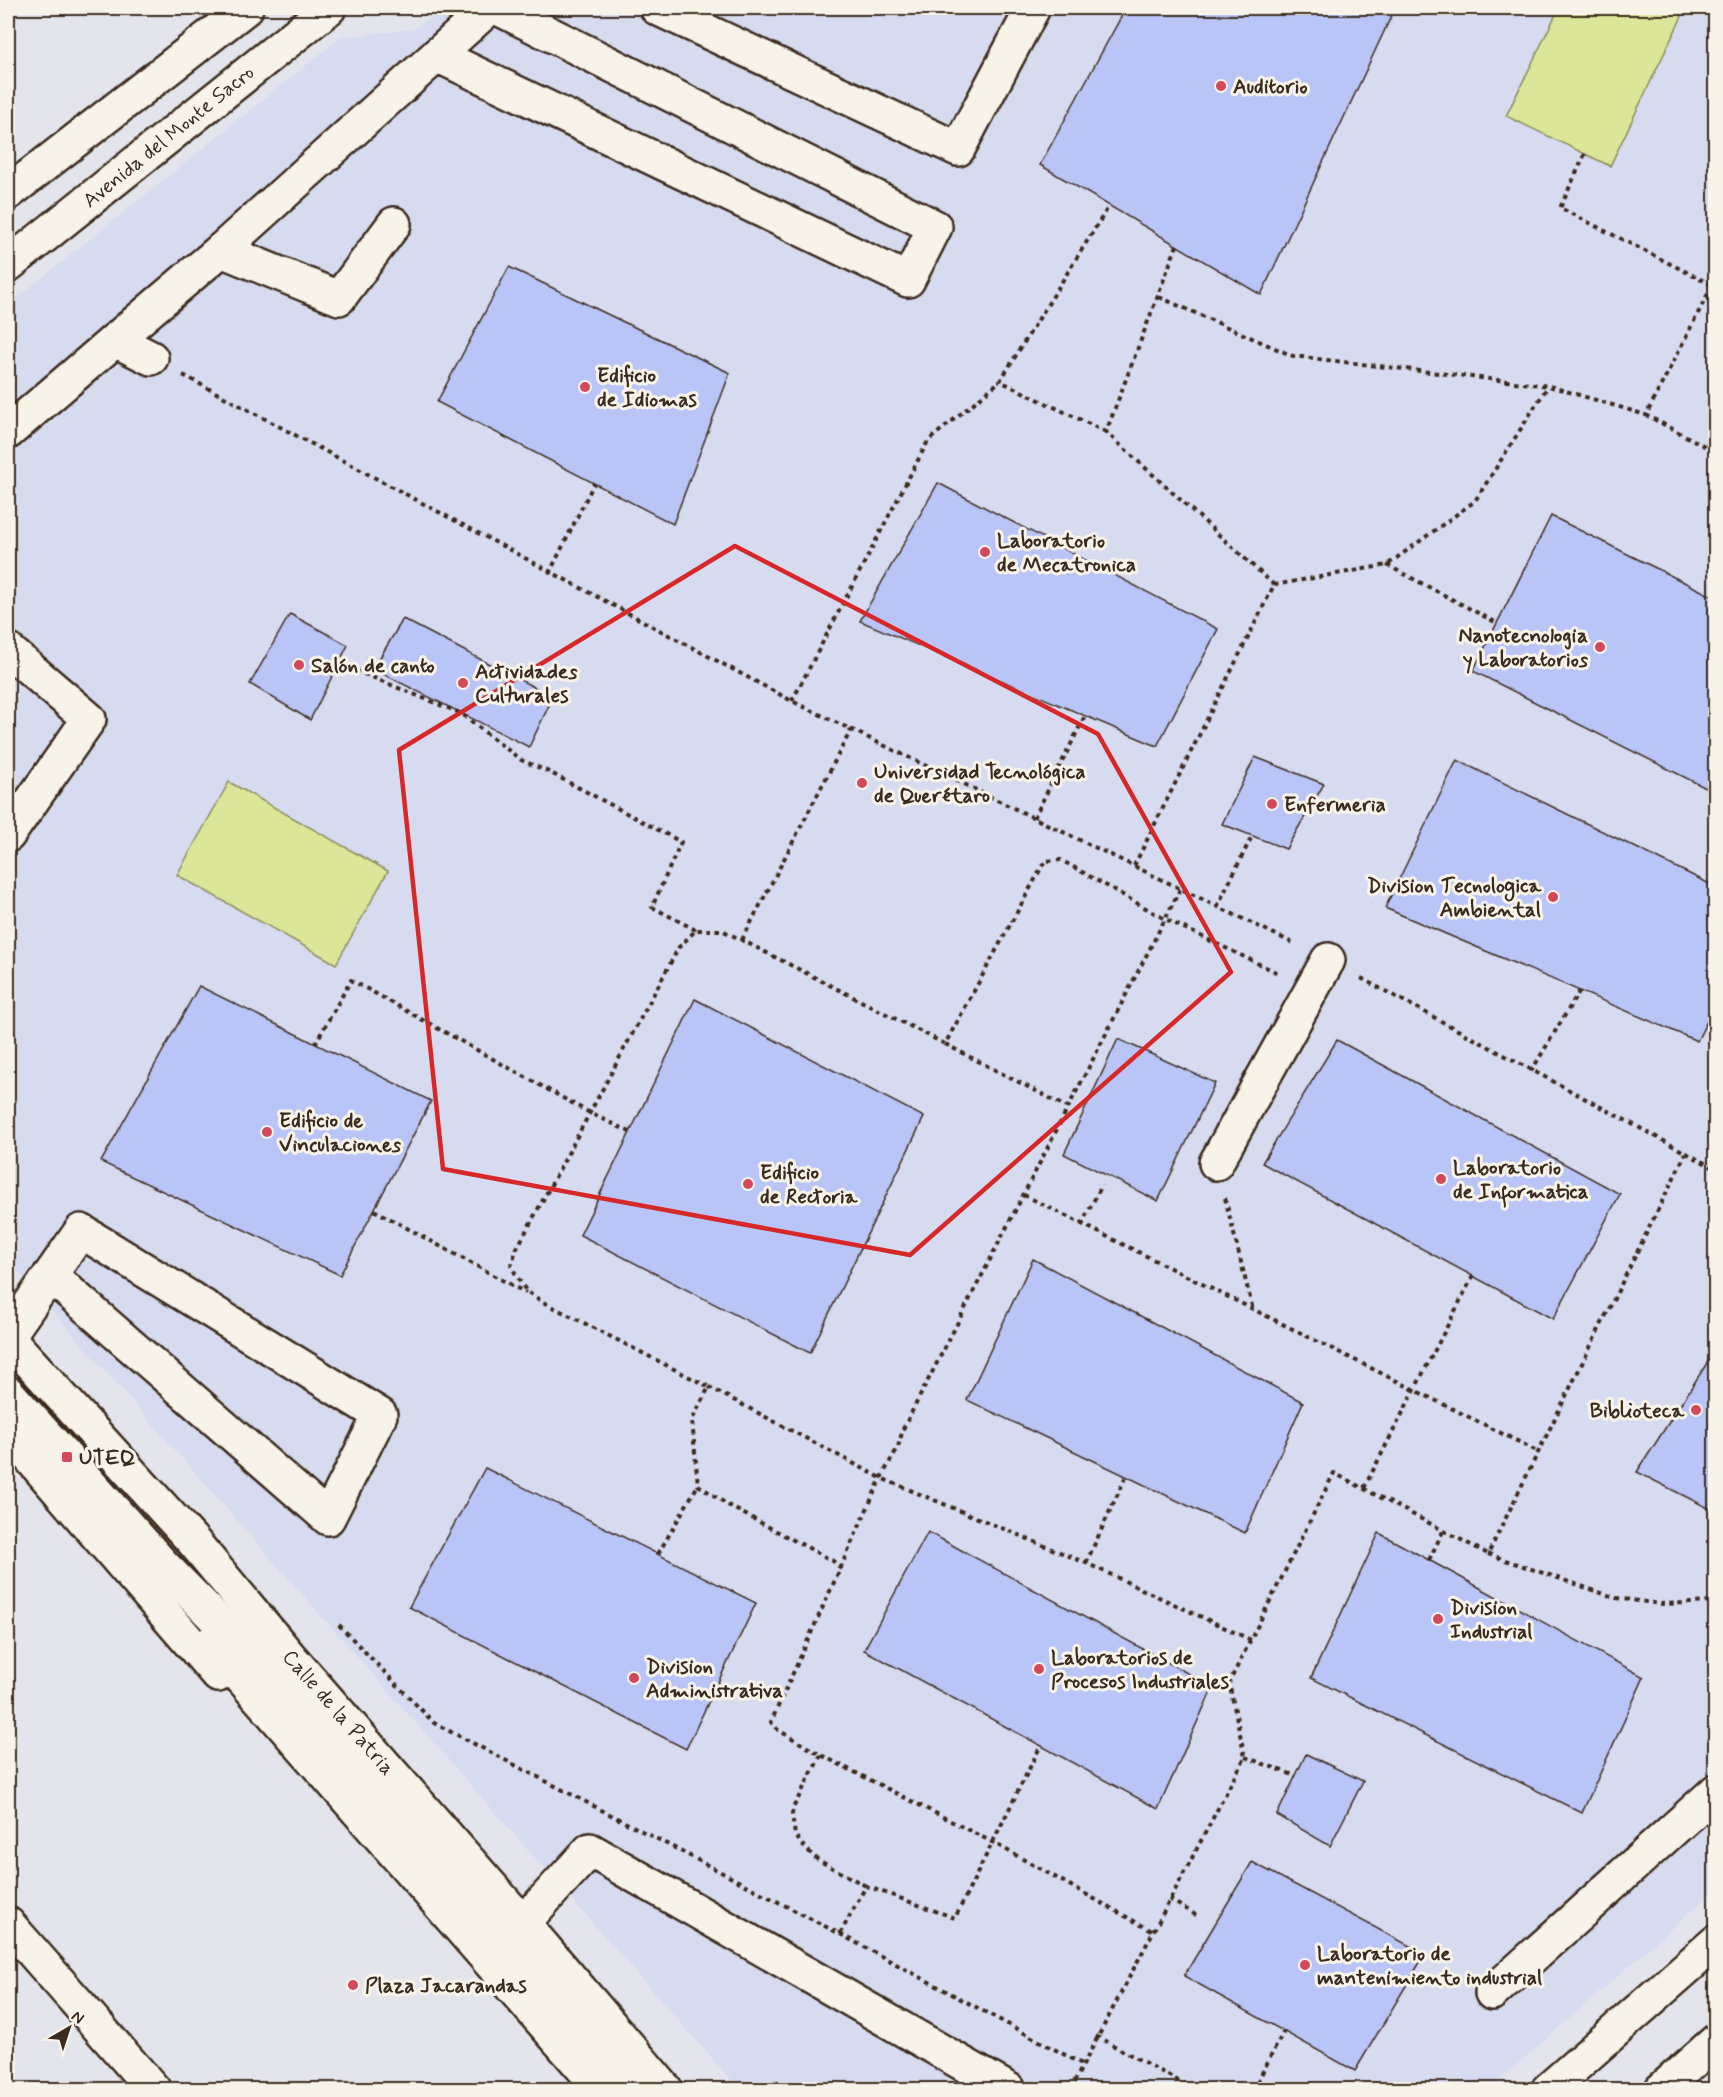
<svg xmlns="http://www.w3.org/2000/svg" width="1723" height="2097" viewBox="0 0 1723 2097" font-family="Mynerve,sans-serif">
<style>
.built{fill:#d7dbef}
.green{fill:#dbe699;stroke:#8b885c;stroke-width:1.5}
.building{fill:#b9c5f6;stroke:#3b2a1e;stroke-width:1.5}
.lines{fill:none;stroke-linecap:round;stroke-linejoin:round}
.minor-casing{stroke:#3b2a1e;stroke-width:38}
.major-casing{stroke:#3b2a1e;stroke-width:38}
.path{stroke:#3b2a1e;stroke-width:4;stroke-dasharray:4.5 4.5;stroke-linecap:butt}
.minor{stroke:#f7f3e8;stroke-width:33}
.major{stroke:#f7f3e8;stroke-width:33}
.marked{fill:none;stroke:#d62828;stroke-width:4.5;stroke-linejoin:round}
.poi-dot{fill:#d1495b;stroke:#f7f3e8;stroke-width:2}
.labels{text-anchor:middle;stroke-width:6;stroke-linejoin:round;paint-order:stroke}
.poi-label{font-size:21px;font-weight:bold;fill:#3b2a1e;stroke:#f7f3e8;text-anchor:start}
.street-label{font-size:21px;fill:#3b2a1e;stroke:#f7f3e8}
</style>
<rect width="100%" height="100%" fill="#e4e5ec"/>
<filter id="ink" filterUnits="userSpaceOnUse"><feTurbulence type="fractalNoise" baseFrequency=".0167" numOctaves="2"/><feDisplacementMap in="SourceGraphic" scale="12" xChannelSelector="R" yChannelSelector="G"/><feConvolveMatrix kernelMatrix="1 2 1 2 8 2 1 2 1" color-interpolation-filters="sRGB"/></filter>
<g filter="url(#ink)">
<path class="built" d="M442,8H1715V1890L1490,2089H739L8,1261V305L341,37L414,29Z"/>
<g class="green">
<path d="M1559,8H1686L1610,166L1506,116Z"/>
<path d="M229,782L388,871L336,964L177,875Z"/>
</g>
<g class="building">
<path d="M1126,8H1395L1261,295L1040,165Z"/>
<path d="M509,267L730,373L673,524L437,402Z"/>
<path d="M938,483L1218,629L1157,746L860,621Z"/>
<path d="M1551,516L1716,598V793L1473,671Z"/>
<path d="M290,614L348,645L310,720L250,684Z"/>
<path d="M403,619L553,697L529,747L373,669Z"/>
<path d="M1255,757L1324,784L1286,849L1222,824Z"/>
<path d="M1457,760L1716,887V1003L1697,1041L1385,908Z"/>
<path d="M199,986L431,1101L340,1275L101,1162Z"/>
<path d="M695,999L924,1117L810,1353L580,1235Z"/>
<path d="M1118,1039L1215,1083L1158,1201L1064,1154Z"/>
<path d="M1337,1040L1620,1194L1553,1319L1262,1163Z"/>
<path d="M1033,1259L1303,1402L1245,1533L967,1400Z"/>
<path d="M1716,1349V1512L1637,1472Z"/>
<path d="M485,1468L756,1603L686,1749L409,1607Z"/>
<path d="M928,1532L1213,1687L1158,1809L864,1650Z"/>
<path d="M1379,1533L1644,1677L1582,1813L1311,1678Z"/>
<path d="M1306,1754L1363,1781L1330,1846L1277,1815Z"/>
<path d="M1252,1862L1425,1954L1355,2071L1184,1976Z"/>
</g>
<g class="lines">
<defs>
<g id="minor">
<path d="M657,8L958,149L1033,8"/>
<path d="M437,55L908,280L935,227L498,8"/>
<path d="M8,193L246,8"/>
<path d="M221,250L339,298L394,224"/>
<path d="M8,265L329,8"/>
<path d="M115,340L221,250L489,8"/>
<path d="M8,432L115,340L151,358"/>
<path d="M8,650L89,719L8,835"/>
<path d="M1216,1163L1328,960"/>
<path d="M8,1336L81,1231L380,1415L328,1518L50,1275"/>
<path d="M8,1338L192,1540L290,1657L523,1923L666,2090"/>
<path d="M8,1393L164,1566L314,1719L634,2090"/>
<path d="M8,1432L218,1675"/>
<path d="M211,1643L602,2090"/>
<path d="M523,1923L590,1850L1009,2090"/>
<path d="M8,1924L154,2090"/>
<path d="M1492,1993L1716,1791"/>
</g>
<g id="major">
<path d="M1548,2090L1716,1942"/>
<path d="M1661,2090L1716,2041"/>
</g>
</defs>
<use href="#minor" class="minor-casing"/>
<use href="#major" class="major-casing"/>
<g class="path">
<path d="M1585,154L1560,208L1712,285"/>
<path d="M1177,245L1106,432L1274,585"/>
<path d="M1716,278L1646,415L1716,452"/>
<path d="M1159,297L1293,356L1549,386L1646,415"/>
<path d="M183,375L792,701L1295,944"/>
<path d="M1106,432L1000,381L1109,206"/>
<path d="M1387,565L1497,623"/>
<path d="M552,573L550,572L594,483"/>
<path d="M1274,585L1387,565L1475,501L1548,386"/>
<path d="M347,667L460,713L521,760L549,772L681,842L652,907L696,930"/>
<path d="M792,701L928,441L1000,381"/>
<path d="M1034,818L1085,716"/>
<path d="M1134,866L1274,585"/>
<path d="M1180,889L1165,919L1278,973"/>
<path d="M1217,907L1252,836"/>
<path d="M742,940L851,730"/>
<path d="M1361,978L1716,1169"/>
<path d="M315,1044L351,980L590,1113L630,1132"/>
<path d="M1530,1069L1532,1070L1580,990"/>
<path d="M1069,1108L945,1044L1045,861L1061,860L1165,919L903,1429L898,1447L881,1478L771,1722L778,1730L821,1755L992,1842L1152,1931"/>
<path d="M1024,1195L1539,1452"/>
<path d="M1225,1198L1253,1310"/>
<path d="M374,1210L526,1293"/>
<path d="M1081,1225L1102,1185"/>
<path d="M709,1387L881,1478L1086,1563L1251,1640"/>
<path d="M1364,1488L1473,1276"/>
<path d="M658,1554L698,1485"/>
<path d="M1488,1554L1616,1598L1661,1604L1716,1602"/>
<path d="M1429,1560L1444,1529"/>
<path d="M1086,1563L1126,1476"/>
<path d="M841,1569L833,1561L731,1507L698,1485L692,1420L709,1387L543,1302L526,1291L511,1266L516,1250L679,947L696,930H722L945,1044"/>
<path d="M339,1625L434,1723L840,1934L1082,2064"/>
<path d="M821,1755L793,1808L792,1814L795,1835L803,1846L818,1860L866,1886"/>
<path d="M1245,1757L1296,1776"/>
<path d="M1169,1899L1199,1917"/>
<path d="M840,1934L866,1886L955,1918L1041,1745"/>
<path d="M1096,2036L1195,2090"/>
<path d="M1070,2090L1245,1757L1229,1683L1334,1473L1488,1554L1686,1153"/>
<path d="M1253,2090L1284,2031"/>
</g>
<use href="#minor" class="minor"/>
<use href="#major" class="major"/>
</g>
</g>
<path class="marked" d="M735,546L1098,734L1231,972L910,1255L443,1169L399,750Z"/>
<g class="poi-dot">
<circle cx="1221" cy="86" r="6"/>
<circle cx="585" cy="387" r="6"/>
<circle cx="985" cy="552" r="6"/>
<circle cx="1600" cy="647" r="6"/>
<circle cx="299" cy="665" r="6"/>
<circle cx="463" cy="683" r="6"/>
<circle cx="862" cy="783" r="6"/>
<circle cx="1272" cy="804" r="6"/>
<circle cx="1553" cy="897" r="6"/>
<circle cx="267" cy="1132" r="6"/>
<circle cx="1441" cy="1179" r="6"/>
<circle cx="748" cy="1184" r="6"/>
<circle cx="1696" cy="1410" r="6"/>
<rect x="61" y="1451" width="12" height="12" rx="3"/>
<circle cx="1438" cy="1619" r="6"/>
<circle cx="1039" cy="1669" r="6"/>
<circle cx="634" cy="1678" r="6"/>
<circle cx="1305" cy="1965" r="6"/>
<circle cx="353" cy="1985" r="6"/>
</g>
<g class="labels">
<g class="poi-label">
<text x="1233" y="93">Auditorio</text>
<text x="597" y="382">Edificio<tspan x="597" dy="24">de Idiomas</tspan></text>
<text x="997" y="547">Laboratorio<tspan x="997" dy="24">de Mecatronica</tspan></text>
<text x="1588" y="642" text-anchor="end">Nanotecnologia<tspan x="1588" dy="24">y Laboratorios</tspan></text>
<text x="311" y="672">Salón de canto</text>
<text x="475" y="678">Actividades<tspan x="475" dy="24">Culturales</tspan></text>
<text x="874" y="778">Universidad Tecnológica<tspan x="874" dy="24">de Querétaro</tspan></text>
<text x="1284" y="811">Enfermeria</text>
<text x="1541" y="892" text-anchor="end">Division Tecnologica<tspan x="1541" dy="24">Ambiental</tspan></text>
<text x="279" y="1127">Edificio de<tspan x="279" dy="24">Vinculaciones</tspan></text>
<text x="1453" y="1174">Laboratorio<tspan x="1453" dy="24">de Informatica</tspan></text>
<text x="760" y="1179">Edificio<tspan x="760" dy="24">de Rectoria</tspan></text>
<text x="1684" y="1417" text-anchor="end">Biblioteca</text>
<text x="79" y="1464">UTEQ</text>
<text x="1450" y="1614">Division<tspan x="1450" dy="24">Industrial</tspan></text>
<text x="1051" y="1664">Laboratorios de<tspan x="1051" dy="24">Procesos Industriales</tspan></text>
<text x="646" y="1673">Division<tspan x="646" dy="24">Administrativa</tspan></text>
<text x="1317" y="1960">Laboratorio de<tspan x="1317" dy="24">mantenimiento industrial</tspan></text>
<text x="365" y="1992">Plaza Jacarandas</text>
</g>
<g class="street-label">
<text transform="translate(168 136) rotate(-39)" y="7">Avenida del Monte Sacro</text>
<text transform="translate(339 1712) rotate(49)" y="7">Calle de la Patria</text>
</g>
</g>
<rect width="1723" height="2097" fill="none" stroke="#f7f3e8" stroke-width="30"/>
<rect x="15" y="15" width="1693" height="2067" fill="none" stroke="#3b2a1e" stroke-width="2" filter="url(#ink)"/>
<g transform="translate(69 2028) rotate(39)" stroke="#f7f3e8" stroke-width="4.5" paint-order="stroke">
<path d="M0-4.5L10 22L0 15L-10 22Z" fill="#3b2a1e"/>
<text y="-9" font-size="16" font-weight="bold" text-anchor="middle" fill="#3b2a1e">N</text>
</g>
</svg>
